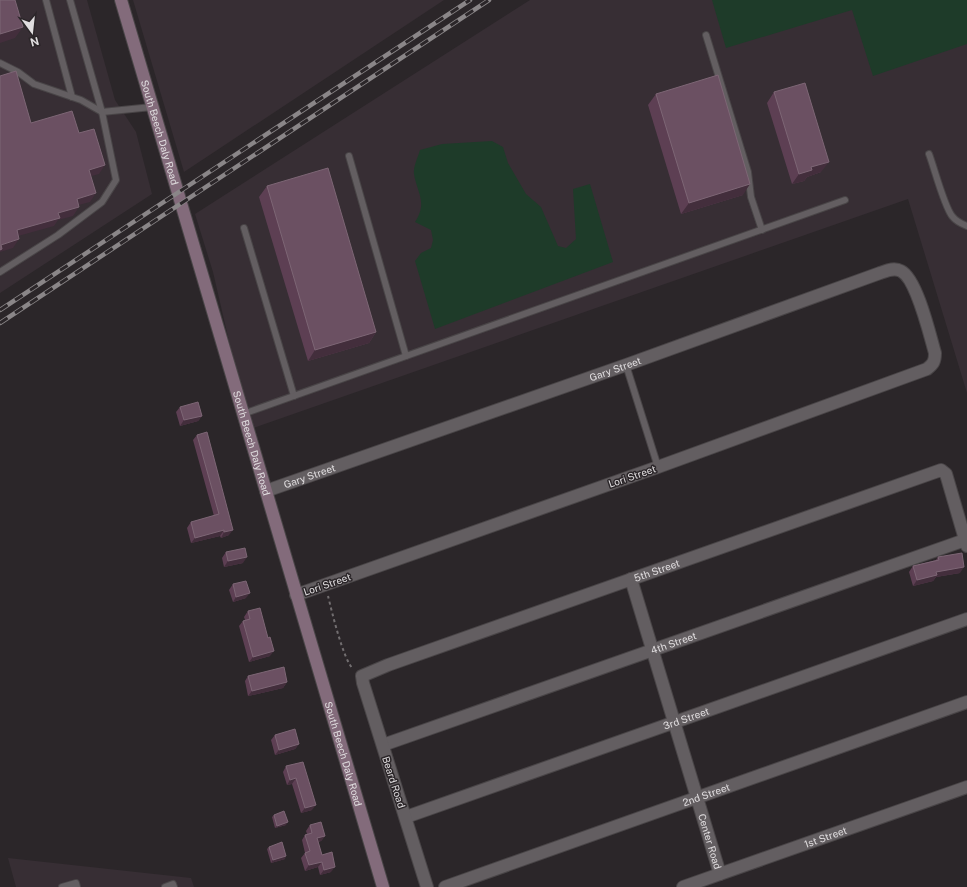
<svg xmlns="http://www.w3.org/2000/svg" width="967" height="887" viewBox="0 0 967 887" font-family="'Public Sans',sans-serif">
<style>
.built{fill:#372e34}
.green{fill:#1e3b29}
.lines{fill:none;stroke-linecap:round;stroke-linejoin:round}
.lane-casing{stroke:#494547;stroke-width:8}
.street-casing{stroke:#494547;stroke-width:14}
.secondary-casing{stroke:#494547;stroke-width:14}
.path{stroke:#726e70;stroke-width:2;stroke-dasharray:3 3;stroke-linecap:butt}
.lane{stroke:#635e61;stroke-width:6}
.street{stroke:#635e61;stroke-width:12}
.secondary{stroke:#836b7b;stroke-width:12}
.rail-casing{stroke:#8a8688;stroke-width:4.5}
.rail{stroke:#2b2629;stroke-width:3;stroke-dasharray:9;stroke-linecap:butt}
.wall{fill:#5d3f53}
.shaded-wall{fill:#432e3c}
.building{fill:#6b5062;stroke:#7d6675}
.labels{text-anchor:middle;stroke-width:3;stroke-linejoin:round;paint-order:stroke}
.street-label{font-size:10px;fill:#e0dddf;stroke:#2b2629}
</style>
<rect width="100%" height="100%" fill="#2b2629"/>
<g class="built">
<path d="M0,0H87L115,100L136,132L152,194L0,293Z"/>
<path d="M133,0H444L184,172Z"/>
<path d="M530,0H967V393L908,199L253,428L235,367L213,272L195,214Z"/>
<path d="M8,858L191,878L194,887H16Z"/>
</g>
<g class="green">
<path d="M712,0H967V44L873,76L852,10L726,48Z"/>
<path d="M492,141L503,147L508,163L526,194L541,207L558,246L566,248L576,239L573,189L590,184L613,262L435,329L415,261L421,253L431,248L433,240L431,230L415,222C428,202 417,193 414,174C413,167 418,157 420,150L442,144Z"/>
</g>
<g class="lines">
<defs>
<g id="lane">
<path d="M46,0L72,97"/>
<path d="M706,35L748,172L751,197L762,230"/>
<path d="M0,63L18,72L34,84L81,100L102,112L152,107"/>
<path d="M929,154C934,167 944,206 952,216C955,220 962,224 967,226"/>
<path d="M349,156L406,356"/>
<path d="M244,228L294,396"/>
<path d="M0,272L58,235L102,202L116,180L102,112L70,0"/>
<path d="M626,365L658,467"/>
<path d="M243,414L845,200"/>
<path d="M62,887L76,883L77,887"/>
<path d="M165,887L173,884L174,887"/>
</g>
<g id="street">
<path id="s1" d="M266,491L626,365L880,273C886,271 894,267 901,271C917,279 930,336 935,353C935,362 933,364 927,369L658,467L296,595"/>
<path id="s2" d="M631,579L720,874"/>
<path id="s3" d="M383,745L965,540"/>
<path id="s4" d="M406,817L967,619"/>
<path id="s5" d="M427,887L363,683L362,676L388,665L941,470L946,474L967,546"/>
<path id="s6" d="M445,887L967,702"/>
<path id="s7" d="M683,887L967,787"/>
</g>
<g id="secondary">
<path id="s8" d="M121,0L383,887"/>
</g>
</defs>
<use href="#lane" class="lane-casing"/>
<use href="#street" class="street-casing"/>
<use href="#secondary" class="secondary-casing"/>
<path class="path" d="M328,596C332,612 343,659 353,669"/>
<use href="#lane" class="lane"/>
<use href="#street" class="street"/>
<use href="#secondary" class="secondary"/>
<defs>
<g id="rail">
<path d="M0,310L470,0"/>
<path d="M0,323L489,0"/>
</g>
</defs>
<use href="#rail" class="rail-casing"/>
<use href="#rail" class="rail"/>
</g>
<g class="wall">
<path d="M774,92L821,172L807,177L804,181L792,184L767,103Z"/>
<path d="M656,94L743,195L681,214L648,105Z"/>
<path d="M267,186L376,332L369,343L308,361L259,197Z"/>
<path d="M180,407L202,416L198,421L180,426L176,412Z"/>
<path d="M197,435L229,535L221,538L220,536L191,543L187,528L191,522L214,516L193,440Z"/>
<path d="M226,552L243,563L224,567L222,558Z"/>
<path d="M938,557L960,573L936,577L933,581L913,586L909,572L913,566L936,560Z"/>
<path d="M233,584L246,598L233,602L229,590Z"/>
<path d="M248,611L268,638L270,656L249,662L239,626L243,621L245,620L244,617Z"/>
<path d="M248,676L287,682L283,688L248,696L245,681Z"/>
<path d="M275,735L299,744L295,749L275,755L271,740Z"/>
<path d="M303,762L312,810L301,813L292,784L287,785L283,772L286,766Z"/>
<path d="M274,815L286,825L275,828L272,817Z"/>
<path d="M310,825L325,836L321,841L318,842L322,855L331,872L320,875L318,867L305,871L301,858L305,853L302,840L305,835L307,834L306,831Z"/>
<path d="M269,847L285,859L271,863L267,849Z"/>
</g>
<g class="shaded-wall">
<path d="M23,27L15,38L0,43V34Z"/>
<path d="M829,162L821,172L807,177L804,181L792,184L799,174L811,167Z"/>
<path d="M105,165L99,174L84,178L89,170Z"/>
<path d="M750,184L743,195L681,214L689,203Z"/>
<path d="M96,193L90,202L71,207L77,199Z"/>
<path d="M79,207L73,216L58,220L54,226L11,238L17,230L58,213Z"/>
<path d="M19,239L13,248L0,252V246L1,245Z"/>
<path d="M376,332L369,343L308,361L315,350Z"/>
<path d="M202,416L198,421L180,426L184,420Z"/>
<path d="M224,530L220,536L191,543L195,538Z"/>
<path d="M233,530L229,535L221,538L224,532Z"/>
<path d="M247,557L243,563L224,567L228,561Z"/>
<path d="M964,567L960,573L936,577L933,581L913,586L917,580L936,572Z"/>
<path d="M250,593L246,598L233,602L236,597Z"/>
<path d="M274,651L270,656L249,662L253,657Z"/>
<path d="M287,682L283,688L248,696L252,691Z"/>
<path d="M299,744L295,749L275,755L279,750Z"/>
<path d="M296,778L292,784L287,785L290,780Z"/>
<path d="M316,805L312,810L301,813L305,808Z"/>
<path d="M288,822L286,825L275,828L277,826Z"/>
<path d="M325,836L321,841L314,843L317,838Z"/>
<path d="M286,856L285,859L271,863L273,860Z"/>
<path d="M322,862L318,867L305,871L309,865Z"/>
<path d="M335,867L331,872L320,875L324,870Z"/>
</g>
<g class="building">
<path d="M0,0H15L23,27L0,34Z"/>
<path d="M16,71L31,123L72,111L79,133L94,129L105,165L89,170L96,193L77,199L79,207L58,213L60,218L17,230L19,239L1,245L2,249L0,250V76Z"/>
<path d="M718,75L750,184L689,203L656,94Z"/>
<path d="M805,83L829,162L811,167L812,170L799,174L774,92Z"/>
<path d="M328,168L376,332L315,350L267,186Z"/>
<path d="M198,402L202,416L184,420L180,407Z"/>
<path d="M207,432L233,530L224,532V530L195,538L191,522L219,514L197,435Z"/>
<path d="M245,548L247,557L228,561L226,552Z"/>
<path d="M962,553L964,567L936,572L937,575L917,580L913,566L939,560L938,557Z"/>
<path d="M246,581L250,593L236,597L233,584Z"/>
<path d="M260,608L268,638L270,637L274,651L253,657L243,621L250,619L248,611Z"/>
<path d="M284,667L287,682L252,691L248,676Z"/>
<path d="M295,729L299,744L279,750L275,735Z"/>
<path d="M303,762L316,805L305,808L296,778L290,780L286,766Z"/>
<path d="M284,811L288,822L277,826L274,815Z"/>
<path d="M321,822L325,836L317,838L322,855L332,852L335,867L324,870L322,862L309,865L305,853L310,851L305,835L312,833L310,825Z"/>
<path d="M282,842L286,856L273,860L269,847Z"/>
</g>
<g class="labels">
<g class="street-label">
<text dy="4" stroke="none"><textPath href="#s8" startOffset="138">South Beech Daly Road</textPath></text>
<text dy="4" stroke="none"><textPath href="#s1" startOffset="370">Gary Street</textPath></text>
<text dy="4" stroke="none"><textPath href="#s8" startOffset="462">South Beech Daly Road</textPath></text>
<text dy="4" stroke="none"><textPath href="#s1" startOffset="46">Gary Street</textPath></text>
<text transform="translate(632 476) rotate(-19)" y="4">Lori Street</text>
<text dy="4" stroke="none"><textPath href="#s5" startOffset="534">5th Street</textPath></text>
<text transform="translate(327 584) rotate(-19)" y="4">Lori Street</text>
<text dy="4" stroke="none"><textPath href="#s3" startOffset="308">4th Street</textPath></text>
<text dy="4" stroke="none"><textPath href="#s4" startOffset="297">3rd Street</textPath></text>
<text dy="4" stroke="none"><textPath href="#s8" startOffset="786">South Beech Daly Road</textPath></text>
<text transform="translate(394 782) rotate(72)" y="4">Beard Road</text>
<text dy="4" stroke="none"><textPath href="#s6" startOffset="277">2nd Street</textPath></text>
<text dy="4" stroke="none"><textPath href="#s7" startOffset="151">1st Street</textPath></text>
<text dy="4" stroke="none"><textPath href="#s2" startOffset="274">Center Road</textPath></text>
</g>
</g>
<g transform="translate(32 32) rotate(165)" stroke="#2b2629" stroke-width="3" paint-order="stroke">
<path d="M0-3L7 15L0 10L-7 15Z" fill="#e0dddf"/>
<text y="-6" font-size="11" font-weight="bold" text-anchor="middle" fill="#e0dddf">N</text>
</g>
</svg>
